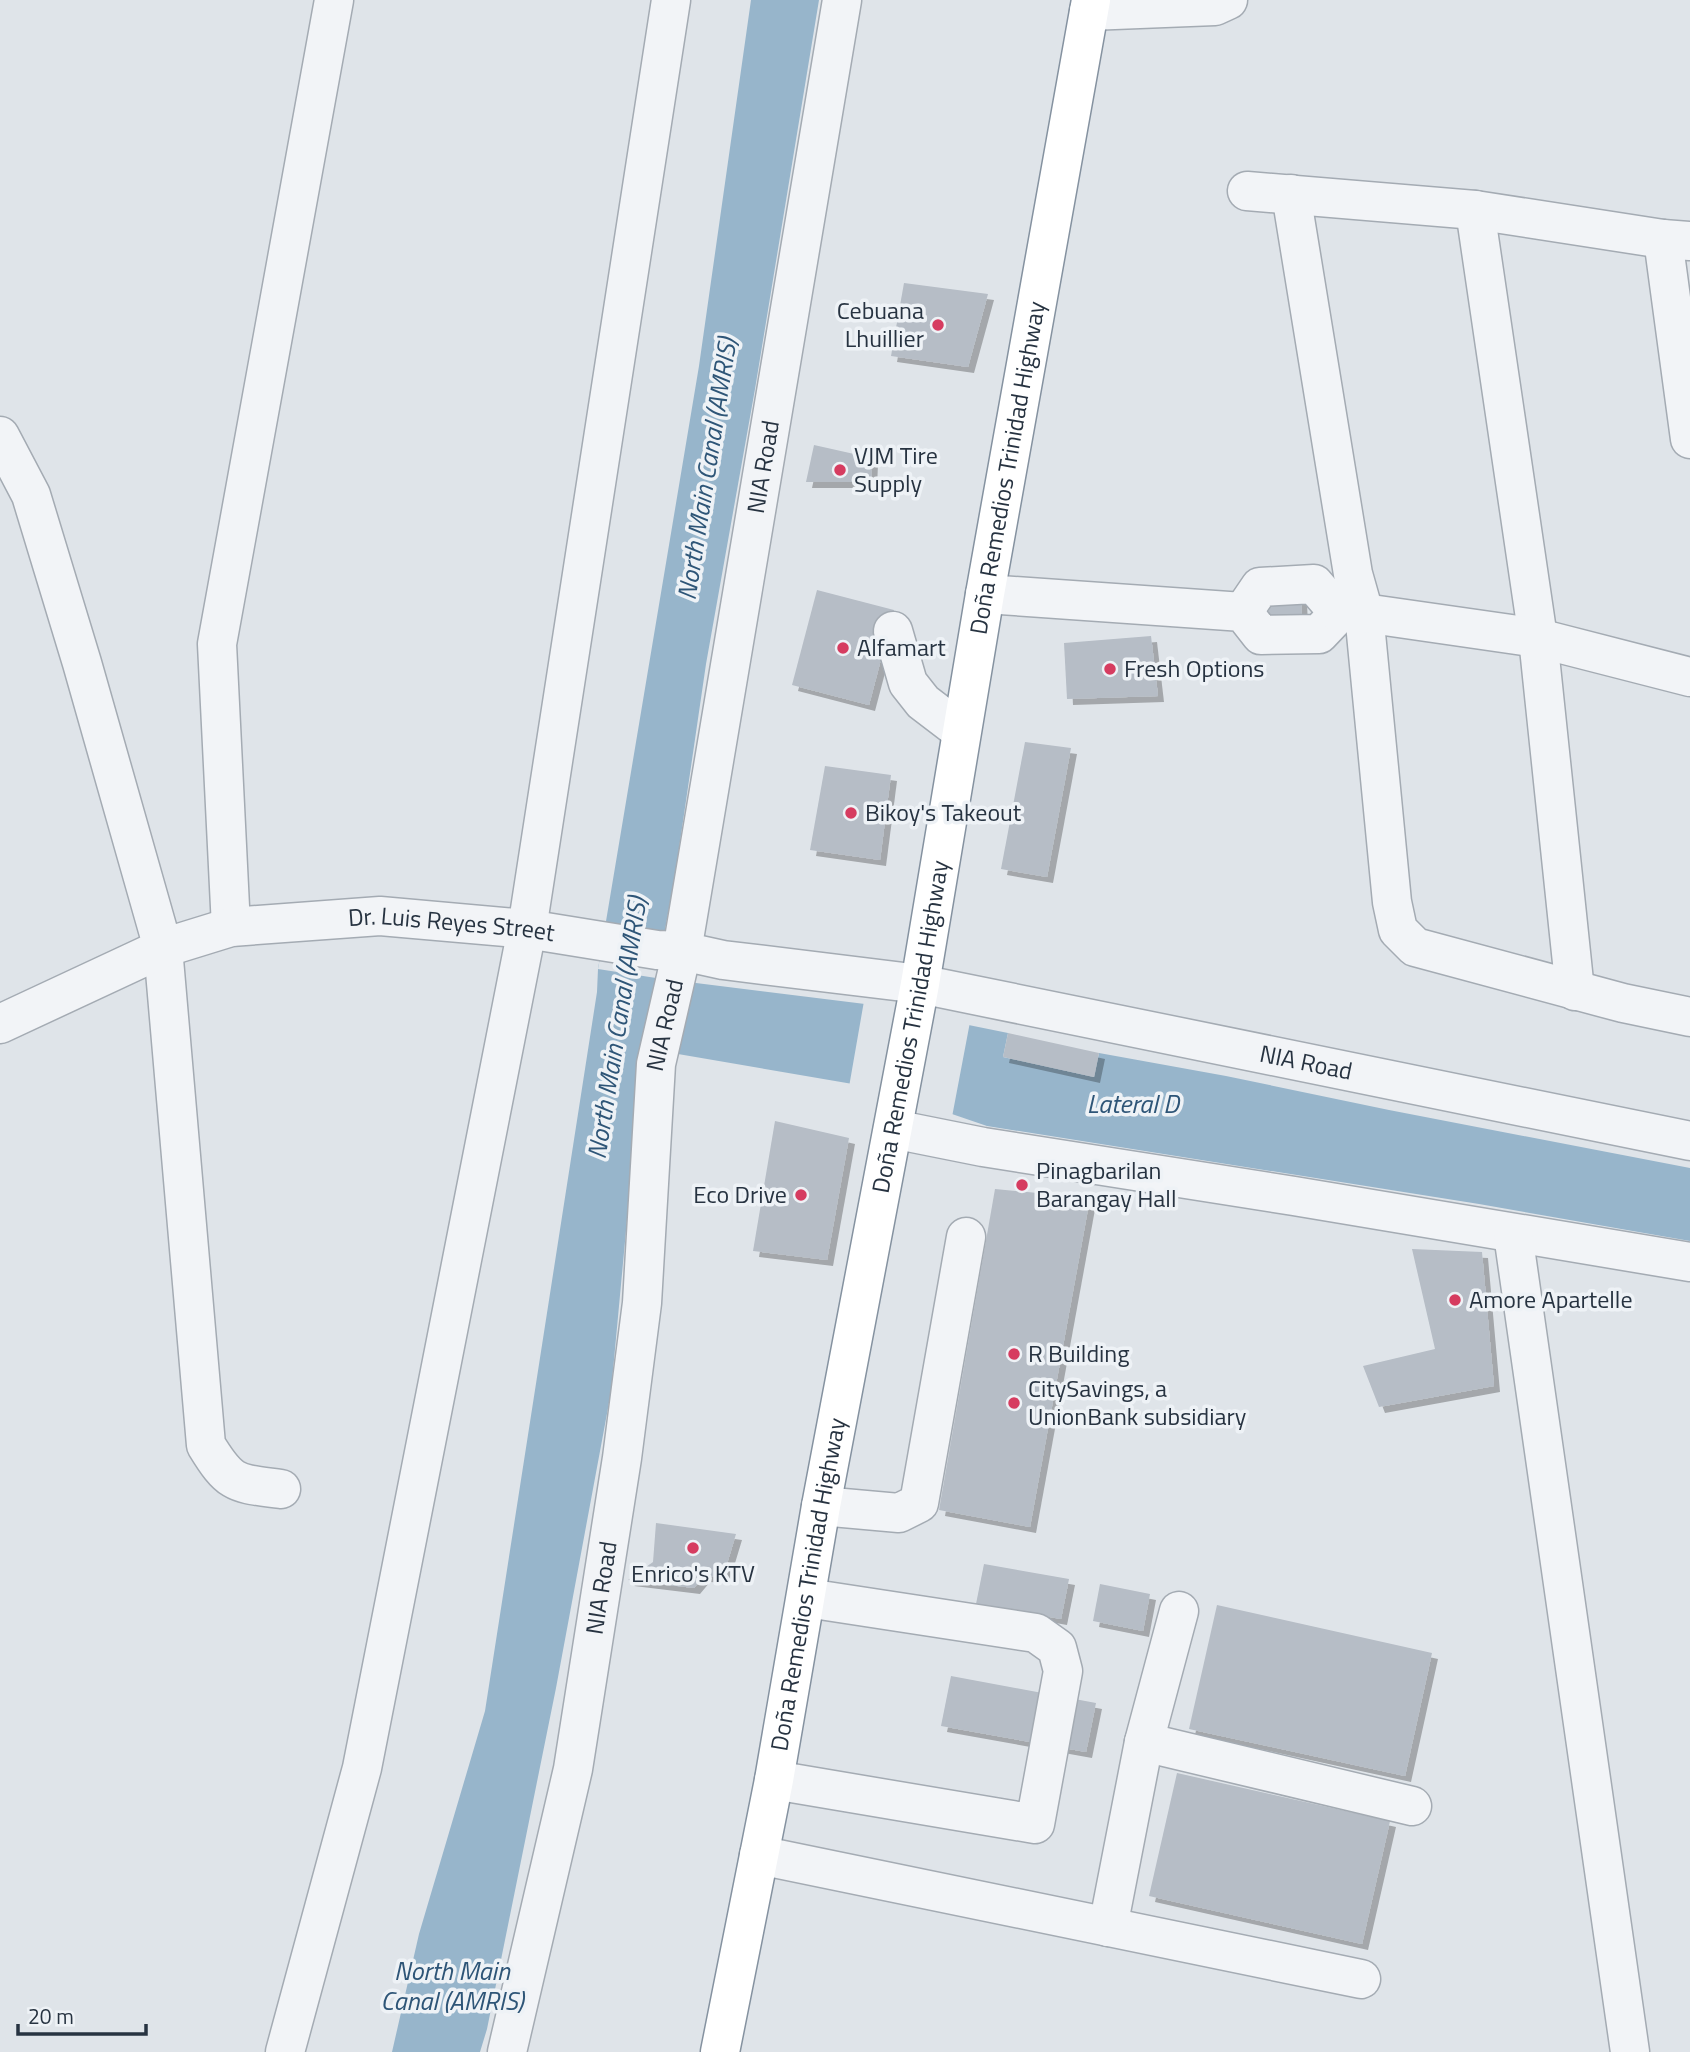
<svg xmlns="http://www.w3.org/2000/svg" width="1690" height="2052" viewBox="0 0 1690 2052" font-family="'Titillium Web',sans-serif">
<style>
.water{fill:#97b5cb}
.pier{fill:#dfe4e9}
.building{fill:#b6bdc6;filter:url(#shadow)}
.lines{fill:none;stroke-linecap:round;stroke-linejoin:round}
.minor-casing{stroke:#a4abb3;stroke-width:41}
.highway-casing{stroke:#8592a0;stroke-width:41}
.minor{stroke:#f2f4f7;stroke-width:38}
.highway{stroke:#fff;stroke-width:38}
.poi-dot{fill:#d63c60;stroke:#eef2f6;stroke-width:2.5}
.labels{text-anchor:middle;stroke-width:7;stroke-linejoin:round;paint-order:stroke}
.poi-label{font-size:24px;fill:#273341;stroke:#eef2f6;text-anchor:start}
.street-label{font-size:24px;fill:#273341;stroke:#eef2f6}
.water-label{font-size:26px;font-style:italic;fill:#2e5577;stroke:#eef2f6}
</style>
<defs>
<filter id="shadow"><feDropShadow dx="6" dy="6" stdDeviation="0" flood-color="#0004"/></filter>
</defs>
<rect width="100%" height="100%" fill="#dfe4e9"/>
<path class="water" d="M751,0H819L755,389L706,664L675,876L656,978L865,1004L1008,1033L1003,1057L1094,1077L1099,1053L1226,1076L1389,1110L1690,1168V1241L1479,1204L987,1126L876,1088L643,1048L611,1392L556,1688L487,2029L480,2052H392L419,1934L485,1711L597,992L598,969L699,366Z"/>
<g class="pier">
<path d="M606,925L663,931L656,978L598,969Z"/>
<path d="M864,1001L970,1022L952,1117L875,1091L849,1087Z"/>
</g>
<g class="building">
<path d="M904,283L988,294L968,367L891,356Z"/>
<path d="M814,445L872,458L871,482H806Z"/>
<path d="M817,590L894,610L869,705L792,685Z"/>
<path d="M1268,593H1301L1302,626L1269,627Z"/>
<path d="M1151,636L1158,696L1067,699L1064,643Z"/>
<path d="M1025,742L1071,748L1047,877L1001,869Z"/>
<path d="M825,766L891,775L880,860L810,850Z"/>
<path d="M1008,1033L1099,1053L1094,1077L1003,1057Z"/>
<path d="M775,1121L849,1138L827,1260L753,1251Z"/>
<path d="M995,1189L1090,1198L1030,1527L939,1510Z"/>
<path d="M1412,1249L1482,1252L1494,1386L1379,1407L1363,1366L1435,1349Z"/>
<path d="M656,1523L736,1534L723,1577L704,1576L694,1588L628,1580L653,1562Z"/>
<path d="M984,1564L1069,1579L1061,1619L976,1604Z"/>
<path d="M1100,1584L1150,1594L1143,1631L1093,1621Z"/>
<path d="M1217,1605L1432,1653L1405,1776L1189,1729Z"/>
<path d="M951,1676L1096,1703L1086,1752L941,1726Z"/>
<path d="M1177,1773L1390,1821L1362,1944L1149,1896Z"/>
</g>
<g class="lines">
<defs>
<g id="minor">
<path d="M1089,11L1215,6L1228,0"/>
<path d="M1247,191L1475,210L1663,239L1690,241"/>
<path d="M1291,194L1353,574L1364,613L1392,902L1398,930L1415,947L1623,1003L1690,1017"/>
<path d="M1475,210L1538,638L1575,991"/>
<path d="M1663,239L1690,439"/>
<path d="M0,436L31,495L82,663L163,948L206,1445C231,1486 236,1483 281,1489"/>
<path d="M985,594L1243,612L1261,635L1319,634L1339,613H1364L1538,638L1690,677"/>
<path d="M1243,612L1260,587L1314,584L1339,613"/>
<path d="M893,631L908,683L923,702L961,731"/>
<path d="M231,927L217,644L334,0"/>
<path id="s1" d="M0,1024L163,948L231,927L380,916L527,929L657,950L682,951L723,960L920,984L1690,1141"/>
<path d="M893,1129L983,1147L1294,1196L1690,1262"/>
<path d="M1513,1234L1630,2052"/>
<path d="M821,1506L899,1513L919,1503L966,1237"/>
<path d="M1144,1742L1412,1806"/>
<path d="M774,1780L1035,1824L1063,1671L1057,1648L1036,1633L807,1598"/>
<path d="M759,1855L1361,1979"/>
<path d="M1108,1927L1144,1742L1179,1611"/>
<path d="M285,2052L362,1768L527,929L671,0"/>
<path id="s2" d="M507,2052L573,1769L622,1458L642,1303L656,1064L682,951L842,0"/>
</g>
<g id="highway">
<path id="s3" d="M720,2052L774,1780L821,1506L920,984L985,594L1091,0"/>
</g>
</defs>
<use href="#minor" class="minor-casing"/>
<use href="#highway" class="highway-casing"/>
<use href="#minor" class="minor"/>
<use href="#highway" class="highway"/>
</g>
<g class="poi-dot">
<circle cx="938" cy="325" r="7"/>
<circle cx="840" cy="470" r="7"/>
<circle cx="843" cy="648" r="7"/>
<circle cx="1110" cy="669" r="7"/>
<circle cx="851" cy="813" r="7"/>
<circle cx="1022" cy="1185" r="7"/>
<circle cx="801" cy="1195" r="7"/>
<circle cx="1455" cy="1300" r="7"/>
<circle cx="1014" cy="1354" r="7"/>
<circle cx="1014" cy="1403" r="7"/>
<circle cx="693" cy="1548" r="7"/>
</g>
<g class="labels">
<g class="poi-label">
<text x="924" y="319" text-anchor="end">Cebuana<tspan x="924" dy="28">Lhuillier</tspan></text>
<text x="854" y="464">VJM Tire<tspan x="854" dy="28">Supply</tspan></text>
<text x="857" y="656">Alfamart</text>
<text x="1124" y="677">Fresh Options</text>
<text x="865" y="821">Bikoy's Takeout</text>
<text x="1036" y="1179">Pinagbarilan<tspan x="1036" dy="28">Barangay Hall</tspan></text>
<text x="787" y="1203" text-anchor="end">Eco Drive</text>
<text x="1469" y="1308">Amore Apartelle</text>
<text x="1028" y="1362">R Building</text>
<text x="1028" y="1397">CitySavings, a<tspan x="1028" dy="28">UnionBank subsidiary</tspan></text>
<text x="693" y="1582" text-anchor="middle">Enrico's KTV</text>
</g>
<g class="street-label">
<text dy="8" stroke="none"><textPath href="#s2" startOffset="1608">NIA Road</textPath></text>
<text dy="8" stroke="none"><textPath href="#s3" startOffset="1610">Doña Remedios Trinidad Highway</textPath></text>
<text dy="8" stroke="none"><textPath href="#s1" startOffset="472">Dr. Luis Reyes Street</textPath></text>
<text dy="8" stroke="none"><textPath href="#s2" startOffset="1041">NIA Road</textPath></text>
<text dy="8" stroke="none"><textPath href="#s3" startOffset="1043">Doña Remedios Trinidad Highway</textPath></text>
<text dy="8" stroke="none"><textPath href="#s1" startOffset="1339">NIA Road</textPath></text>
<text dy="8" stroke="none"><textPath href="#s3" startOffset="476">Doña Remedios Trinidad Highway</textPath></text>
<text dy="8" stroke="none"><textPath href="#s2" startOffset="474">NIA Road</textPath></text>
</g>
<g class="water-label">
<text transform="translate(707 469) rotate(-81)" y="9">North Main Canal (AMRIS)</text>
<text transform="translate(617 1028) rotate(-81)" y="9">North Main Canal (AMRIS)</text>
<text x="1133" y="1113">Lateral D</text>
<text x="452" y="1980">North Main<tspan x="452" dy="30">Canal (AMRIS)</tspan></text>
</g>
</g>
<path d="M18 2024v10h128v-10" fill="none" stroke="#273341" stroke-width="3.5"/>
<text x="28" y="2024" font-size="21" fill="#273341" stroke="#eef2f6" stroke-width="5" paint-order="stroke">20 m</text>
</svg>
